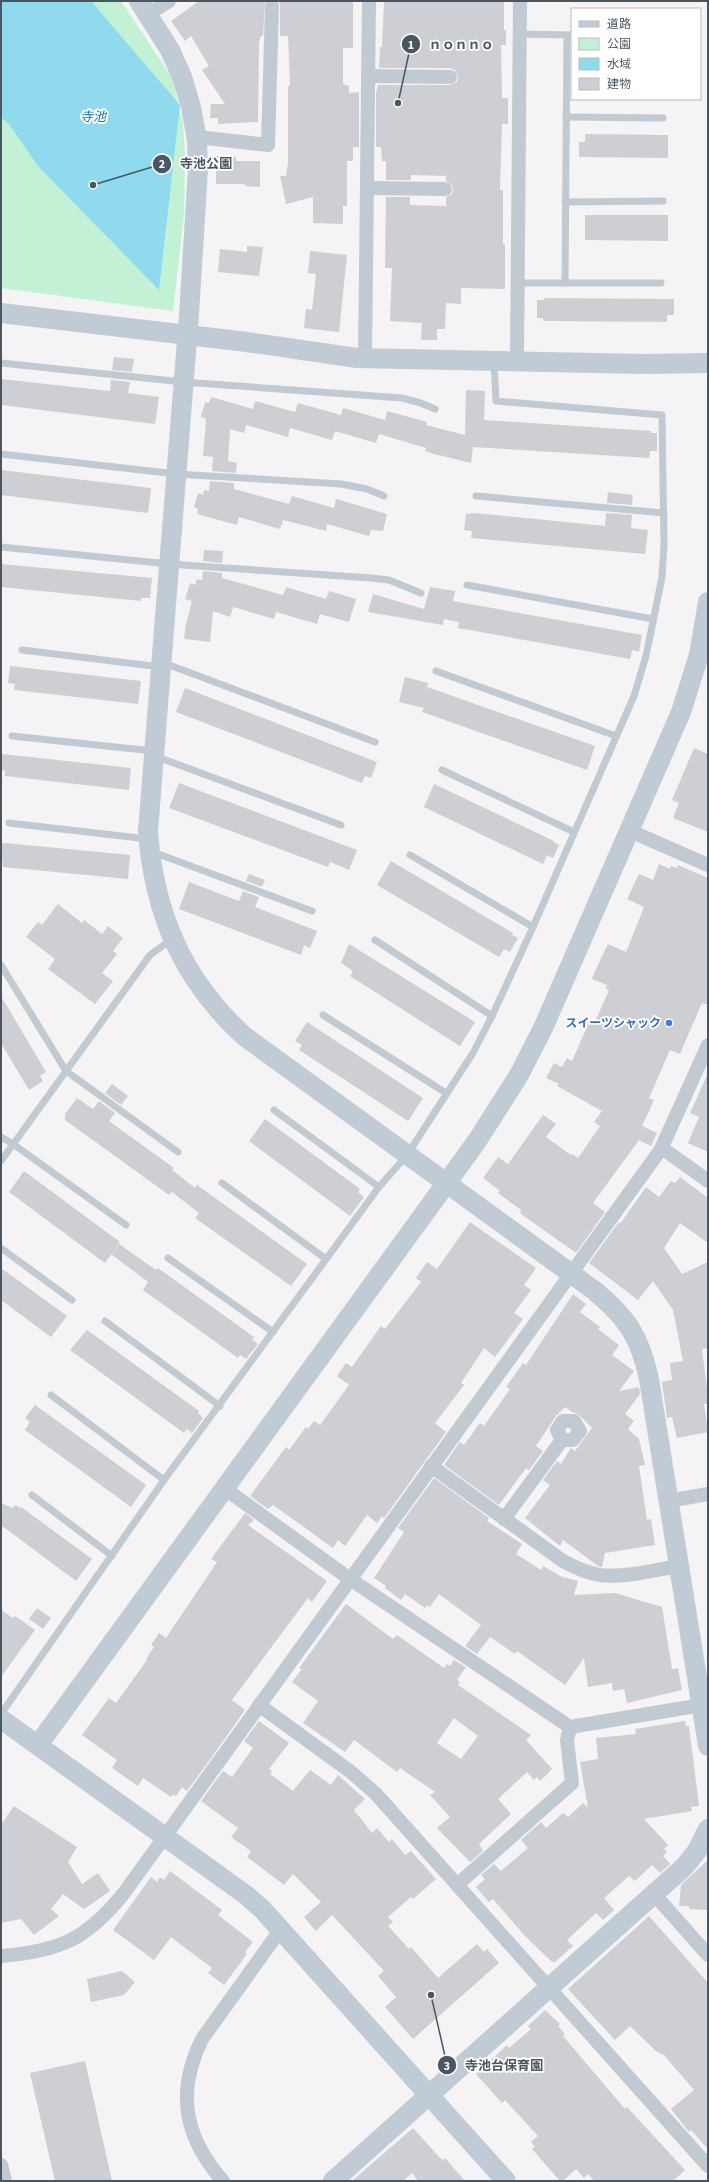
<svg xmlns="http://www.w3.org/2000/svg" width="709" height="2182" viewBox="0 0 709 2182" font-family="'Source Sans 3','Noto Sans JP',sans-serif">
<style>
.green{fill:#c3f1d5}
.water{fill:#90daee}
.building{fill:#cdcfd5;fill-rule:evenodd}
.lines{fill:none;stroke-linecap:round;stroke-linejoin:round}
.lane{stroke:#c1cad2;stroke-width:7}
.street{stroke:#c1cad2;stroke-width:14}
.secondary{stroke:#c1cbd6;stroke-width:20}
.shop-dot{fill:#3f7fe0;stroke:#fff;stroke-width:1.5}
.labels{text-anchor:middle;stroke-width:3.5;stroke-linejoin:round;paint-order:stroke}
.shop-label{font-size:12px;font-weight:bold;fill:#366cbe;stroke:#fff;text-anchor:end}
.water-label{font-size:13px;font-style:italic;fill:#0c7c9b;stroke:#fff}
.leader{fill:none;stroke:#4a5661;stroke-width:1.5}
.callout-dot{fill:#4a5661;stroke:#fff;stroke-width:1.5}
.mark-label{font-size:12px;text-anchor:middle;font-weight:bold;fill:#fff}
.callout-label{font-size:13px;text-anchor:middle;font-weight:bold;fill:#4a5661;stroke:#fff;stroke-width:3.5;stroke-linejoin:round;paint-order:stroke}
</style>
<rect width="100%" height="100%" fill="#f5f3f3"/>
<path class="green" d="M1,1H121L172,78L183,124L185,155L184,214L173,311L1,288Z"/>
<path class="water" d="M1,1H91L180,105L159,290L38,166L9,124L1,117Z"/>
<g class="building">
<path d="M199,1H265L263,36H261L259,42L258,122L218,124V118H210L211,104H225L202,70L209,66L191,36L185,41L171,21Z"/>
<path d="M279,1H351L353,3V48H343V84L349,86V93L359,92V147H353V161H347V206H343V224L313,223V197L286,204L280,176H286L288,162V86H290L288,36H280V6Z"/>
<path d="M384,1H504V30H506V45H501L502,98H508V124H502L500,190H503V244H505V289L461,288V304L446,303L445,329H437V340H421L422,323L390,321L392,268H385L386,197H410V205L446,206V197L452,194L453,189L452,185L446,181V176L411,175V180H386V161H382L381,147H376V92L378,85H450L457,82L458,77L455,70L450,68H379L380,47H382Z"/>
<path d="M585,134L668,135V158L579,157V142H585Z"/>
<path d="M216,156L236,157V161H260V187L245,186V184H216Z"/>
<path d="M585,215H668V241L585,240Z"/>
<path d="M247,246L263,247L259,276L218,272L220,249L247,252Z"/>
<path d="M310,251L347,255L339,332L304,328L306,309L312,310L316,274L308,273Z"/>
<path d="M544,298L674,299V315H667V322L543,321V318H537V300H544Z"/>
<path d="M114,357L134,359L132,372L112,370Z"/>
<path d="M1,379L110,391L111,380L130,382L128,393L159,397L155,424L1,405Z"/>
<path d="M466,390L485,391L484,420L651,431V433H657V451H650L649,458L473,447L471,463L434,454L425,451L426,448L379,434L376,443L335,431L332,440L290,428L288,437L246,425L244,433L230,429L228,461L237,463L236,473L212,471L213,457L203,456L206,422L205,418L201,417L205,402L209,403L211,397L253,409L255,401L295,412L298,403L341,415L343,408L385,420L387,411L427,422L426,425L465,435Z"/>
<path d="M1,470L151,488L148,513L1,495Z"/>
<path d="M210,481L234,483V489L289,504L292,496L334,508L336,499L387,514L383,531L371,530L369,536L327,524L326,531L283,520L280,529L239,517L237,525L197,514L198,509L194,507L198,493L203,495L204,490L209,491Z"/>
<path d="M608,492L633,495L632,505L607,503Z"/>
<path d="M474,513L605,526L606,513L632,515L631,528L648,530L645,554L471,538L472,531L464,530L466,514Z"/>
<path d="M204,550L223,551L222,563L203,561Z"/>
<path d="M1,564L152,578L150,598H141V601L1,587Z"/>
<path d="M203,571L222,573V578L283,595L286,587L326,599L329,591L356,599L349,622L320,614L317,624L276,612L274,619L233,607L230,617L213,611L210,642L184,639L186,624L192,601L185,599L190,583L195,585L197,579L202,580Z"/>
<path d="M430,587L455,591L453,601L642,635L639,652L632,650L630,659L458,628L459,622L444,619L443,625L368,612L373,594L424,609Z"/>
<path d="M10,666L141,681L138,704L14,690L15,684L8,683Z"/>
<path d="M405,677L428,683L427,687L595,746L587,770L422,712L424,708L399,702Z"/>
<path d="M185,688L377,762L371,778L365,776L362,783L176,712Z"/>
<path d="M694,748L708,754V832L673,818L679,803L672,800Z"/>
<path d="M2,754L131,768L129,790L5,776V771L1,770Z"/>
<path d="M179,783L357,850L349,870L330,862L328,867L169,808Z"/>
<path d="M434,784L554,841L553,842L559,845L553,858L547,855L543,864L424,807Z"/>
<path d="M5,843L130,855L128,879L3,867L1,844Z"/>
<path d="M391,861L513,933L512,935L518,938L510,952L504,949L499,957L377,885Z"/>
<path d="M659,864L670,869L671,866L677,868L678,865L708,878V1005L702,1003L680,1054L670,1050L649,1098L654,1100L642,1126L657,1133L651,1146L639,1140L593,1203L605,1212L576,1253L520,1213L521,1210L498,1193L500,1191L483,1178L498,1157L508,1164L543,1115L556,1124L546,1137L571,1155L572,1154L578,1158L600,1126L594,1122L602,1111L557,1086L559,1084L546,1078L554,1063L562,1067L567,1058L572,1061L590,1020L595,1022L609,990L606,989L607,985L592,979L595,971L608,944L626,952L644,907L627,899L639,874L653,880Z"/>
<path d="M249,874L265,880L262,887L246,881Z"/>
<path d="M189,882L239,901L243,891L259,897L255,907L317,931L310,948L304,945L301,955L179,909Z"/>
<path d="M58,904L82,923L84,920L102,934L108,926L123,938L113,951L117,954L102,973L113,981L95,1004L48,969L55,959L26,937L38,922L42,925Z"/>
<path d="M349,944L475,1022L460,1046L350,976L353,971L341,963Z"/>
<path d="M1,996L46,1072L40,1076L43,1081L29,1090L1,1043Z"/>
<path d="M307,1022L423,1098L408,1121L299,1050L302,1045L295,1041Z"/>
<path d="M708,1073V1152L688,1143L699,1117L690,1113Z"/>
<path d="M112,1084L128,1096L121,1105L105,1093Z"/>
<path d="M77,1098L93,1109L99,1101L115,1113L109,1121L174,1168L172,1170L195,1188L197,1185L307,1264L291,1286L195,1218L199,1213L172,1192L169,1195L65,1120V1114Z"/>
<path d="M265,1119L360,1189L358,1192L364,1197L350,1216L249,1141Z"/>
<path d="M24,1171L120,1242L105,1263L9,1192Z"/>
<path d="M680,1177L708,1198V1243L680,1223L664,1248L682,1274L708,1262V1348L702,1349L708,1396V1404H704L708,1432L677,1438L672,1417L667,1418L662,1382L672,1380L670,1363L683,1361L673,1310L653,1281L638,1300L589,1263L619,1222L620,1224L646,1187L659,1197L671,1181L675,1183Z"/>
<path d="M470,1222L536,1268L524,1285L531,1290L514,1313L523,1319L495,1357L484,1348L461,1383L464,1385L435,1423L446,1432L384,1518L382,1516L377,1523L367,1515L345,1546L338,1540L333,1548L273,1505L268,1509L250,1496L286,1447L289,1450L306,1427L308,1429L314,1421L320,1425L349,1385L337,1376L346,1363L352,1367L381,1326L385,1329L421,1282L416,1278L427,1262L437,1269Z"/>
<path d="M119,1244L156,1270L158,1268L254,1337L252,1339L258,1344L246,1359L240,1355L238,1358L143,1290L148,1282L111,1254Z"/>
<path d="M1,1268L67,1316L51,1337L1,1300Z"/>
<path d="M573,1294L586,1304L580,1312L600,1327L598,1329L619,1345L612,1355L634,1371L619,1391L639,1387L640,1394L625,1414L634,1421L628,1429L639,1439L645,1465L639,1466L647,1520L651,1519L655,1545L605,1553L602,1567L598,1566L563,1540L560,1546L525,1518L550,1485L543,1480L557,1461L561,1464L571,1448L575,1451L592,1428L578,1414L572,1412L565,1407L556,1416L536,1446L543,1451L529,1470L526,1468L499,1505L444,1465L460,1442L464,1445L480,1423L484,1426L510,1389L506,1387L523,1363L526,1365Z"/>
<path d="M87,1330L199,1411L198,1413L203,1418L192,1433L187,1429L184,1433L70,1350Z"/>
<path d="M35,1405L146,1485L131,1507L25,1430L30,1422L25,1418Z"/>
<path d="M434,1478L489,1518L487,1521L522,1544L516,1554L541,1570L543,1566L562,1577L578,1581L574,1595L615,1593L662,1607L672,1669L678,1668L682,1690L627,1703L624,1689L613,1691L612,1683L588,1687L584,1658L565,1685L517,1651L515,1654L490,1637L477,1654L465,1646L481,1625L439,1594L430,1607L427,1605L425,1608L405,1594L401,1600L385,1588L386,1586L374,1578L404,1532L398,1528Z"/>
<path d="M1,1503L13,1508L15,1505L20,1508L21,1507L92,1559L76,1581L1,1525Z"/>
<path d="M245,1513L254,1520L248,1525L327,1581L312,1602L308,1598L232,1700L245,1710L209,1761L187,1791L182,1787L176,1796L173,1794L171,1797L143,1778L138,1786L112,1768L117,1760L82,1735L109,1698L116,1703L147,1660L146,1659L154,1647L151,1645L159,1633L166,1638L217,1562L211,1559Z"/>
<path d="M346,1604L393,1639L397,1635L444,1668L447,1664L450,1666L454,1660L466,1667L457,1680L460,1682L458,1685L531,1735L526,1740L552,1769L540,1781L537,1777L534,1780L527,1772L498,1799L511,1814L479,1844L483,1851L470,1862L437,1828L450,1817L430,1795L435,1792L400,1768L397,1772L354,1740L345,1752L303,1723L318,1701L292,1682L302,1669L299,1668ZM454,1718L478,1736L461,1759L437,1743Z"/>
<path d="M37,1608L51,1618L43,1629L29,1619Z"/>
<path d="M1,1610L13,1618L15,1616L35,1630L1,1677Z"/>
<path d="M259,1721L289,1743L269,1769L272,1771L270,1774L293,1791L310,1770L331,1785L338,1775L365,1799L354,1810L372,1833L377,1828L389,1842L392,1839L405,1855L411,1851L436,1879L413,1899L411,1897L388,1917L393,1922L388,1926L409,1949L411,1947L438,1978L477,1944L484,1952L487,1949L499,1963L413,2039L385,2007L396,1997L378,1976L384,1971L332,1915L316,1931L304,1917L321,1902L293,1874L284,1885L247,1857L251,1851L231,1837L238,1828L201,1801L223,1771L232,1777L253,1748L244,1741Z"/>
<path d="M685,1721L686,1726H689L699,1806L691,1807L692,1811L644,1819L668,1845L664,1849L667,1852L663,1856L670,1864L660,1873L652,1865L635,1881L629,1876L604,1898L614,1910L603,1920L596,1913L567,1940L573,1946L555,1962H552L524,1935L493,1899L489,1902L476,1887L485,1879L481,1875L494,1864L501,1871L528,1848L521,1840L541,1822L546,1828L563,1813L568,1817L583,1803L588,1808L580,1762L598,1759L596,1738L636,1734L635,1729Z"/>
<path d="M14,1806L77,1847L68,1862L82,1884L98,1873L110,1891L84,1909L63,1894L51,1909L59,1916L34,1935L21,1919L1,1923V1825Z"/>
<path d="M708,1860V1910L689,1909V1906H679L681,1885Z"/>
<path d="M170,1871L222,1910L218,1915L253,1942L245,1952L247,1954L224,1985L208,1973L212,1968L171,1937L154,1960L113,1930L151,1877L157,1882L160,1877L164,1880Z"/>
<path d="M649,1916L708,1983V2149L691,2130L689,2132L671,2109L694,2090L664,2055L657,2052L630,2026L615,2040L568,1989Z"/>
<path d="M122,1971L135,1982L124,1995L91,2002L87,1979Z"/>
<path d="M545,2010L560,2024L558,2026L565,2034L563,2036L625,2109L627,2107L685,2170L673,2181H594L588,2174L584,2178L576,2169L563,2181H560L532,2149L535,2146L531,2142L538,2136L505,2100L502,2103L476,2074L507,2045L509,2048L531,2029L528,2026Z"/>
<path d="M85,2061L112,2181H55L30,2073Z"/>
<path d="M413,2128L439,2157L443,2160L445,2158L465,2181H418L412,2173L403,2181H352Z"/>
</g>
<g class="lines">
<g class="lane">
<path d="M519,34L572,35"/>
<path d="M566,117L663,118"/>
<path d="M565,202L663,201"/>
<path d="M517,283H661"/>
<path d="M565,283L567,35"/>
<path d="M1,363L183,382L402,398L421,403L435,409"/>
<path d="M1,454L176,474L341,484L367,489L384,496"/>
<path d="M476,496L664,513"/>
<path d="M1,547L169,564L371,578L389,580L421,593"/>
<path d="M467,585L653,619"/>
<path d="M22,650L161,667"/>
<path d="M164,663L375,742"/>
<path d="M436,671L616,736"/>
<path d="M12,736L153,751"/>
<path d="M155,756L341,825"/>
<path d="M442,770L574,832"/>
<path d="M9,823L148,839"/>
<path d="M153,852L312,911"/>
<path d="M410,855L533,927"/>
<path d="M375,940L492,1016"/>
<path d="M1,965L66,1071L178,1152"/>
<path d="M323,1015L446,1093"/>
<path d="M274,1110L379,1187"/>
<path d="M1,1137L13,1144L126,1225"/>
<path d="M1,1161L150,955L172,939"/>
<path d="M222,1183L326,1259"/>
<path d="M1,1248L72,1300"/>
<path d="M168,1258L273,1332"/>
<path d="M105,1321L220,1406"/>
<path d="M51,1395L164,1480"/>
<path d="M32,1495L112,1556"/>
<path d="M1,1714L164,1480L379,1187L407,1155L473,1053L492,1016L533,927L634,696L646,656L662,577L664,544L662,415L496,401L494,363"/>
</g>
<g class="street">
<path d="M147,15L169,1"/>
<path d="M368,76L450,77"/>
<path d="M197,137L268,145L272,6"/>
<path d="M367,188L445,189"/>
<path d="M365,358L369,1"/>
<path d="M517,361L520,1"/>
<path d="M630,831L708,865"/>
<path d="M662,1148L708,1181"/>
<path d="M563,1421H574L580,1431L573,1440H562L557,1430Z"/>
<path d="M431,1466L563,1561C574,1567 586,1573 600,1575C625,1578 654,1570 679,1566"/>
<path d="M224,1488L350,1579L570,1727L708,1704"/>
<path d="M668,1501L708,1494"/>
<path d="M504,1519L562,1440"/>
<path d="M259,1705L351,1772L376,1794L708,2166"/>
<path d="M457,1885L572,1783L567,1740L570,1727"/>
<path d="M654,1894L708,1955"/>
<path d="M1,1956C60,1951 86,1940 124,1893L661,1149L708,1045"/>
<path d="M1,2165L5,2181"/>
<path d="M223,2181C184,2137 176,2092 202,2039L281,1929"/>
</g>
<g class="secondary">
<path d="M139,1L170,50L182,77L191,107L197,140L198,169L189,315L148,831C154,914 183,980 244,1036L595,1291C628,1319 640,1337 649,1379L708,1746"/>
<path d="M1,313L247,342L357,358L644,364L708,363"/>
<path d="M1,1719L246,1895L263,1910L506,2181"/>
<path d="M38,1745L477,1141L519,1075L544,1026L681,712L699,655L708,602"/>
<path d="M333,2181L684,1867L697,1851L708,1829"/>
</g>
</g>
<circle class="shop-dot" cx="669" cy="1023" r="4"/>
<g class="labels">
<g class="shop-label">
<text x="661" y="1027">スイーツシャック</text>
</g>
<g class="water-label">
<text x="93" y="121">寺池</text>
</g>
</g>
<path class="leader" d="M398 103L411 44M93 185L162 164M431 1995L447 2065"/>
<g class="callout-dot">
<circle cx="398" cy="103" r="4"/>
<circle cx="93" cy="185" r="4"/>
<circle cx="431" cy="1995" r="4"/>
<circle cx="411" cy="44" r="10"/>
<circle cx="162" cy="164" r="10"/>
<circle cx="447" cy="2065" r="10"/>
</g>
<g class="mark-label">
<text x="411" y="49">1</text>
<text x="162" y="168">2</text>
<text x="447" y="2070">3</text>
</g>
<g class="callout-label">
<text x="461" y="49">ｎｏｎｎｏ</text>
<text x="206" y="168">寺池公園</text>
<text x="504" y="2070">寺池台保育園</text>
</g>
<rect width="709" height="2182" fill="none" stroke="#4a5661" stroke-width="4"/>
<rect x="571" y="8" width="130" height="92" fill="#ffffff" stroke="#b7bbc0"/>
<rect x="579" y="21" width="20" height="6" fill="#c1cbd6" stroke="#b7bbc0"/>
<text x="607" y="28" font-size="12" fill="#4a5661">道路</text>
<rect x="579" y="38" width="20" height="12" fill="#c3f1d5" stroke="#b7bbc0"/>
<text x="607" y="48" font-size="12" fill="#4a5661">公園</text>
<rect x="579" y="58" width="20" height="12" fill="#90daee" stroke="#b7bbc0"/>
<text x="607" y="68" font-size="12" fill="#4a5661">水域</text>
<rect x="579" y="78" width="20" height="12" fill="#cdcfd5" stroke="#b7bbc0"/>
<text x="607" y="88" font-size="12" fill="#4a5661">建物</text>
</svg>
